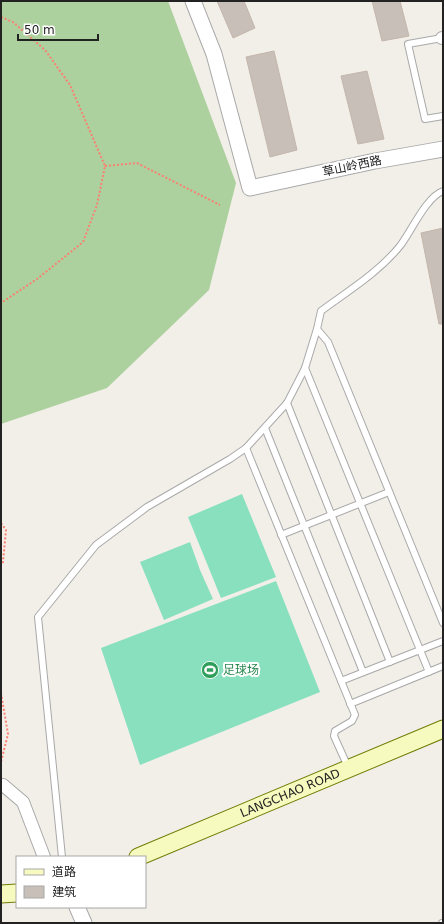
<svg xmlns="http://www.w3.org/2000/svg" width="444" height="924" viewBox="0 0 444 924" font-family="'DejaVu Sans','Noto Sans SC',sans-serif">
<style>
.forest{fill:#add19e}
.pitch{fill:#88e0be}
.building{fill:#c7bfb8;stroke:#c4b6ab}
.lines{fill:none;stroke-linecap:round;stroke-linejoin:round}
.service-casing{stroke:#a9a9a9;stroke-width:8}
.minor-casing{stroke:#a9a9a9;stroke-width:14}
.tertiary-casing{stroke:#a9a9a9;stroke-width:17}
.secondary-casing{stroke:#707d05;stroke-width:19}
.path{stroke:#fa8072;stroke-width:2;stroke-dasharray:2 2;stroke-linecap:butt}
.service{stroke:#fff;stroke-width:6}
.minor{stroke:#fff;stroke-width:12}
.tertiary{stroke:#fff;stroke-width:15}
.secondary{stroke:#f7fabf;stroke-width:17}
.labels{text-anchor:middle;stroke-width:4;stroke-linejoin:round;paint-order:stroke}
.street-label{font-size:12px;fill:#222;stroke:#fff}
.leisure-label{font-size:12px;fill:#27864d;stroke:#fff;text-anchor:start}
</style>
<rect width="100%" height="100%" fill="#f2efe9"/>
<path class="forest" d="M1,1H168L236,183L209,290L107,388L1,424Z"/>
<g class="pitch">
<path d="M242,494L276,577L221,598L188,517Z"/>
<path d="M190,542L200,570L213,599L164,620L140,562Z"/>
<path d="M276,581L320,692L140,765L101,648Z"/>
</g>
<g class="building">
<path d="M217,1H244L255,28L233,38Z"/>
<path d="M372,1H400L409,36L382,41Z"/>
<path d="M274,51L297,150L270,157L246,57Z"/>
<path d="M367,71L384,139L358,144L341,76Z"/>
<path d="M443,228V324H439L421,233Z"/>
</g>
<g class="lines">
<defs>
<g id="service">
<path d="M442,38L408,44L425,119L443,116"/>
<path d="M443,191C426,197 411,232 400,246C378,273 348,291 321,311L317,329L328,342L443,623"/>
<path d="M305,368L429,672"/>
<path d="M287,403L390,662"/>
<path d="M265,428L363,672"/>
<path d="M246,448L355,715L352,721L335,731L334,736L348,767"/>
<path d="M281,535L389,492"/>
<path d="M341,681L443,641"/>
<path d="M350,704L443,666"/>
<path d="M62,857L38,617L96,545L147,507L230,459L246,448L287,403L305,368L317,329"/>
<path d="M442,923H443"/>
</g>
<g id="minor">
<path d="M442,38H443"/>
<path d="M1,785H3L23,802L44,857"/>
</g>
<g id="tertiary">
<path d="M193,1L214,54L250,188L375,161L443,149"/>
<path d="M77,907L84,923"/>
</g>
<g id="secondary">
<path id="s1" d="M138,857L443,729"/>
<path d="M1,894L17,893"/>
</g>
</defs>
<use href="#service" class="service-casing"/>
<use href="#minor" class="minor-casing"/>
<use href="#tertiary" class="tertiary-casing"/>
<use href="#secondary" class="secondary-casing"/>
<g class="path">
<path d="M1,17L13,22L45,50L70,85L105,166L97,205L83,242L37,279L1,303"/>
<path d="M105,166L137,163L220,205"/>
<path d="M1,523L6,530L3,562L1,565"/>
<path d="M1,693L8,734L1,762"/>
</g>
<use href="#service" class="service"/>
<use href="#minor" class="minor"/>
<use href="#tertiary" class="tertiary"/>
<use href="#secondary" class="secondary"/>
</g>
<defs>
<symbol id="stadium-disc" viewBox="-11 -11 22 22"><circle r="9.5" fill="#2e9e5b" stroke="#fff"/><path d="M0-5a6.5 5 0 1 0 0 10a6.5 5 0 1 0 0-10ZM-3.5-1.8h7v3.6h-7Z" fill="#fff"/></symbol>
</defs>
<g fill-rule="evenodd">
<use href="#stadium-disc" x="200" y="660" width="20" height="20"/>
</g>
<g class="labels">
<g class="street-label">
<text transform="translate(352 166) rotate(-12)" y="4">草山岭西路</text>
<text dy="4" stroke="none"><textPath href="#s1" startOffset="165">LANGCHAO ROAD</textPath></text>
</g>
<g class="leisure-label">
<text x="223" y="674">足球场</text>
</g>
</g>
<rect width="444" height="924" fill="none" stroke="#222222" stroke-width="4"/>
<rect x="16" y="856" width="130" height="52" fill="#ffffff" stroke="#a7a7a7"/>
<rect x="24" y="869" width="20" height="6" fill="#f7fabf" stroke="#a7a7a7"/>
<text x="52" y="876" font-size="12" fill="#222222">道路</text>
<rect x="24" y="886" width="20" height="12" fill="#c7bfb8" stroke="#a7a7a7"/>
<text x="52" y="896" font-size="12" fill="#222222">建筑</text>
<path d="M18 34v6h80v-6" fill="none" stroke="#222222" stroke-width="2"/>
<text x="24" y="34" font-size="12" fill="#222222" stroke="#ffffff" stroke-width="3" paint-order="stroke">50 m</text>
</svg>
